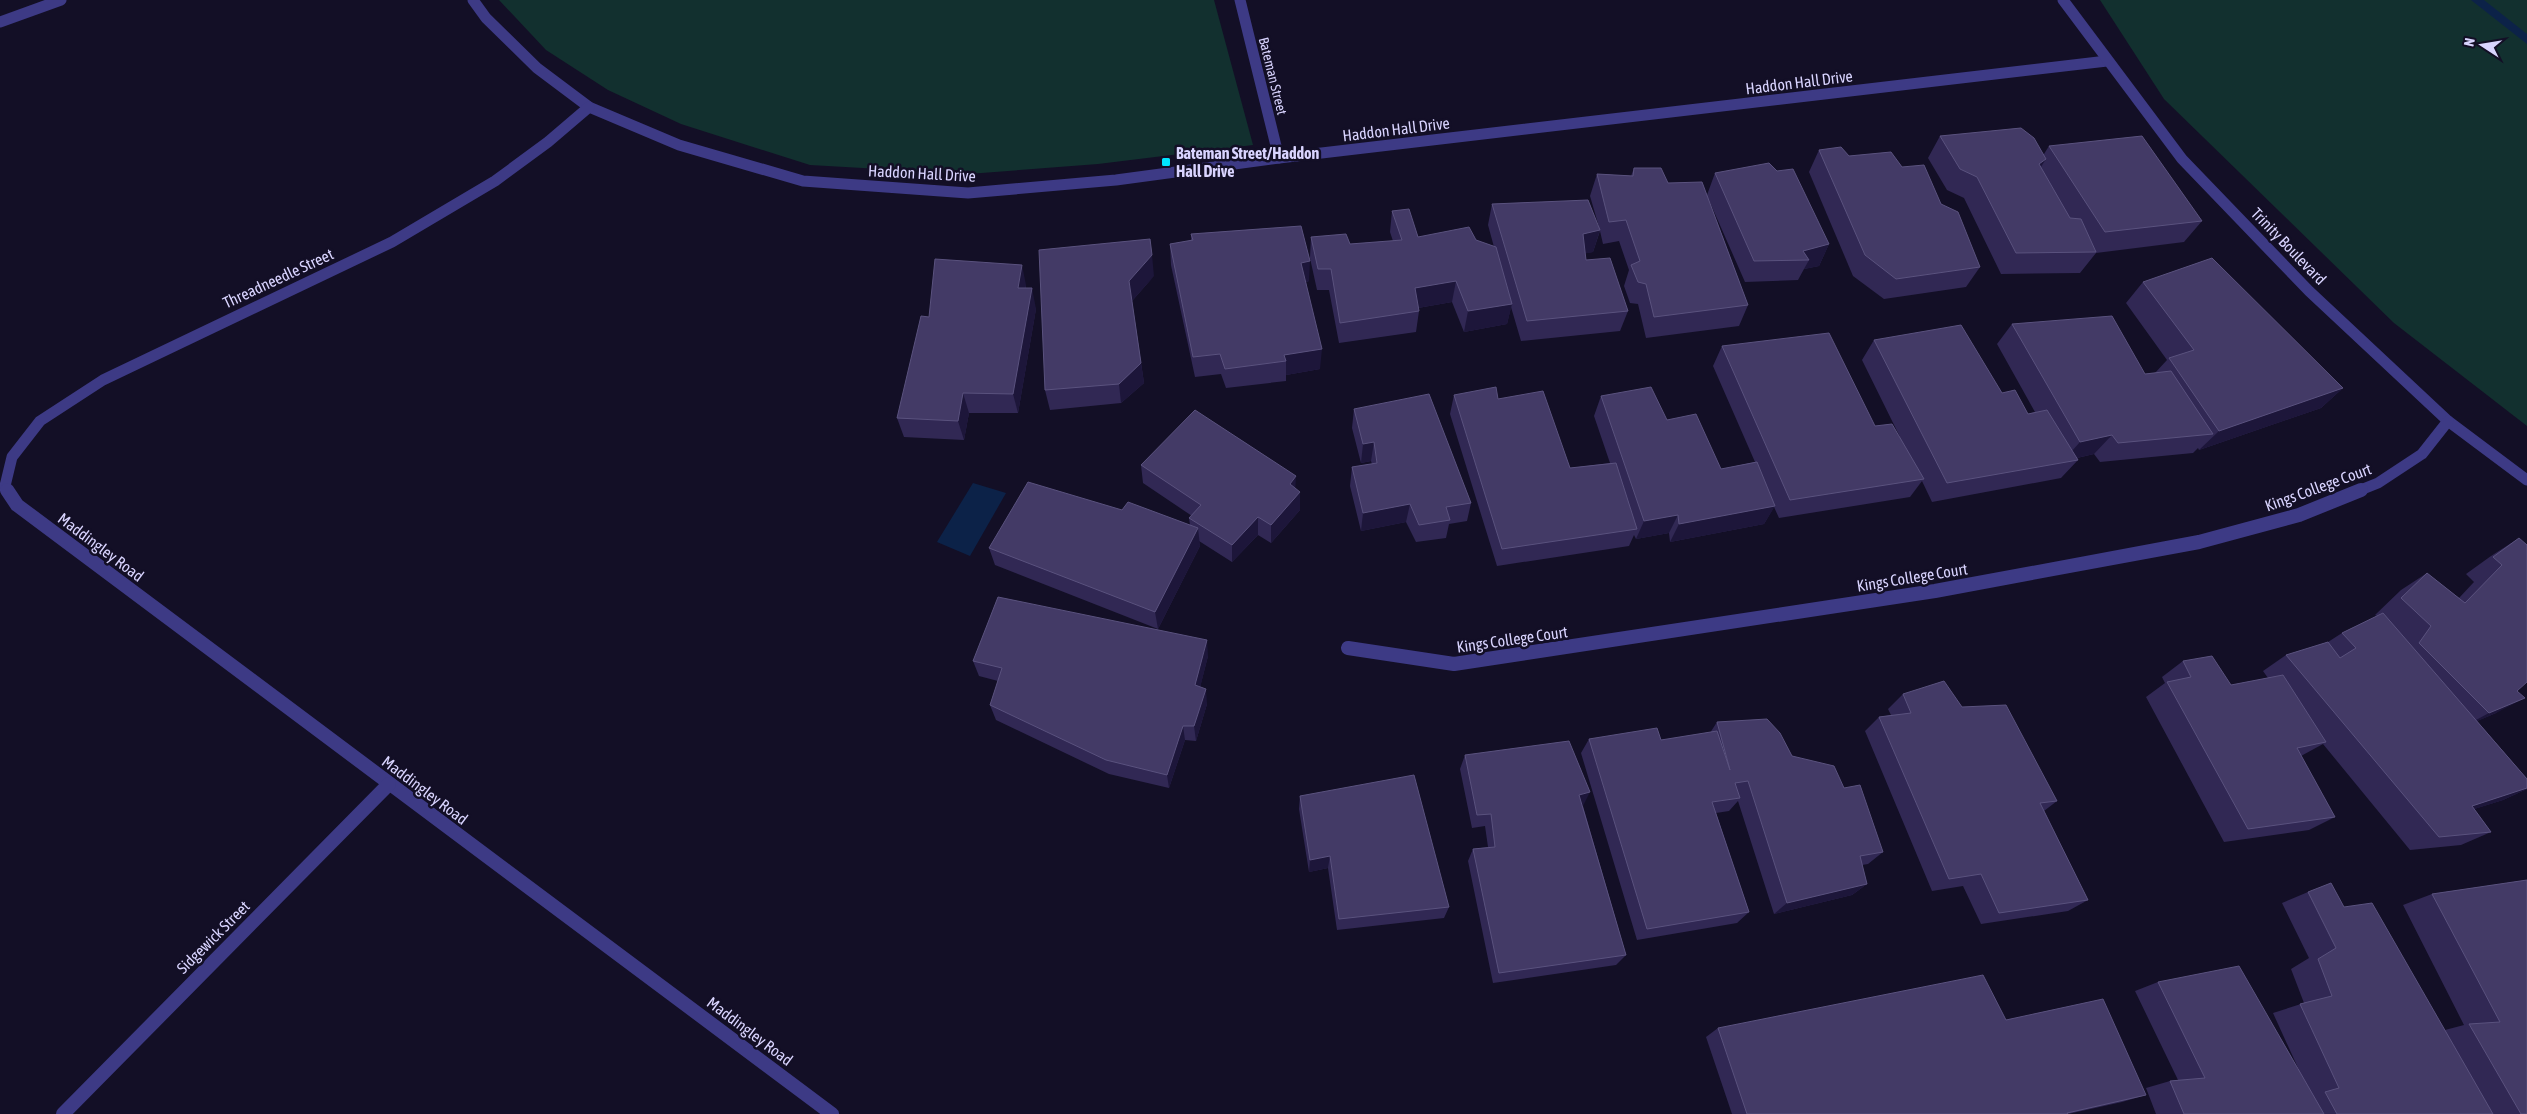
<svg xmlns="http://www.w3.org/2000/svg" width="2527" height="1114" viewBox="0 0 2527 1114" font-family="'Asap Condensed',sans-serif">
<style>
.green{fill:#12302f}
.water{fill:#0c2248}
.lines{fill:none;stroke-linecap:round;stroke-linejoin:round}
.stream{fill:#0c2248;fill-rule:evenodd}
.minor-far1{stroke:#3d3a85;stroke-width:11}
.minor{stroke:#3d3a85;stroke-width:14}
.wall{fill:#312854}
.shaded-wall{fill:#1d163a}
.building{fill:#433a66;stroke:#5a527e}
.poi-dot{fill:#00e5ff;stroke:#130f26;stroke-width:2}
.labels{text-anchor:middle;stroke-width:5;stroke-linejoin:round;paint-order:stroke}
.far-street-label{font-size:14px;fill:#d9d4ff;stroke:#130f26}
.street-label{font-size:16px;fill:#d9d4ff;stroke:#130f26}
.poi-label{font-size:16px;font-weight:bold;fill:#d9d4ff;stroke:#130f26;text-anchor:start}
</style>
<rect width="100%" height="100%" fill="#130f26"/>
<g class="green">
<path d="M499,0H1214L1253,145L1098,164L968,174L810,165L681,124L608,90L546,50Z"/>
<path d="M2100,0H2527V426L2394,323L2164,99Z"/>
</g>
<path class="water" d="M973,483L1006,493L970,556L937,542Z"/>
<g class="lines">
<path class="stream" d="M2471,0H2484L2527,34V44Z"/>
<g class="minor-far1">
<path d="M473,0L486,18L537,68L589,107L679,145L803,181L968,193L1116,180L1279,158L2107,61"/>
<path d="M1240,0L1279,158"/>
<path d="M2063,0L2182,159L2309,291L2448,421L2527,480"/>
<path d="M0,22L61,0"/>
<path d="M5,486L8,491"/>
<path d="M5,486L12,457L40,421L103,380L392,242L495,181L548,142L589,107"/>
<path d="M2358,491L2378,483L2422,454L2448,421"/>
</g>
<g class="minor">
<path d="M7,490L17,505L832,1114"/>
<path d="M1348,648L1454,664L1935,591L2199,542L2299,515L2361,490"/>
<path d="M63,1114L389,784"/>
</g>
</g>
<g class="wall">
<path d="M1940,136L2044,154L2049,146L2202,221L2184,242L2096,253L2080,273L2001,274L1964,198L1947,190L1928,158Z"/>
<path d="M1819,150L1902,167L1941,204L1980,267L1966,287L1884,299L1853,276L1809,172Z"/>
<path d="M1634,168L1668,183L1707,195L1715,173L1829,244L1819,266L1804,269L1798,280L1745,282L1708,198L1748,305L1739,326L1646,338L1638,304L1630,303L1624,286L1629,270L1619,241L1603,244L1600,231L1593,252L1585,253L1586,260L1628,311L1620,331L1521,341L1511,307L1507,324L1464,332L1452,302L1418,308L1419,311L1416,332L1339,343L1329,290H1317L1310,258L1311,237L1350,244L1393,241L1390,232L1392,211L1418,237L1476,240L1494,247L1488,225L1492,204L1599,227L1590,196L1597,174L1631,176Z"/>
<path d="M1191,234L1309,281L1306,282L1320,369L1286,375V381L1226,388L1221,374L1195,377L1171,265L1170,244L1191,241Z"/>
<path d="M1154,276L1132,301L1144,383L1121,403L1050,410L1045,390Z"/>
<path d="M2143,282L2343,388L2321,408L2199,450L2198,448L2193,453L2100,462L2094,454L2077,458L2078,460L2061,478L1932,502L1922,481L1910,497L1779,518L1774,507L1764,524L1670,542L1669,533L1636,539L1634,535L1629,546L1497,566L1450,414L1454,395L1498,399L1570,468L1610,463L1594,416L1601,396L1667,420L1721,469L1755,462L1713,366L1722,346L1875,426L1900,437L1862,360L1874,340L2002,393L2028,414L2035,412L1997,344L2012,324L2145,374L2155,373L2167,360L2126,303Z"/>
<path d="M1026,285V288L1036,309L1018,413H969L964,440L904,437L897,418L929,317Z"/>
<path d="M1354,409L1471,503L1467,521L1449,524L1446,538L1416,542L1406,522L1361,531L1350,486L1352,467L1372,464L1371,461L1361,463L1352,428Z"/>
<path d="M1141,465L1296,488L1300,510L1271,543L1258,535L1232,562L1199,541L1200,546L1158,629L995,565L989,548L1122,510L1190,525L1189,518L1192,516L1143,483Z"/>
<path d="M2519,538L2517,691L2496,713L2477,721L2527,779V789L2503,800L2474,809L2491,832L2461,845L2410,850L2323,744L2301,756L2335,817L2309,830L2224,842L2146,697L2165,683L2162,677L2183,661L2231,685L2268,678L2263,671L2286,655L2328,642L2342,633L2377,616L2375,615L2401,590L2427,573L2459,598L2474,582L2466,574L2491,556Z"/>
<path d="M1208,656L1200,687L1207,704L1196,741L1185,740L1169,788L1109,774L996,720L990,705L998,681L979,676L973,661Z"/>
<path d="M1903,694L1962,707L2057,801L2044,811L2088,900L2068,911L1981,924L1963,886L1932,891L1865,731L1879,717L1891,715L1888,709Z"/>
<path d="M1717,722L1792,756L1844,788L1883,852L1868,864L1862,865L1867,884L1852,895L1774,914L1738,801L1729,811L1716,813L1749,912L1737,923L1637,940L1581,753L1589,739L1661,740L1710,733Z"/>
<path d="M1465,755L1583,806L1626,955L1616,965L1493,983L1468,861L1473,849L1488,847L1485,826L1472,828L1460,769Z"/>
<path d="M1300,796L1449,907L1444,918L1337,930L1328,868L1309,872L1299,809Z"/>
<path d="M2527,880V1114H2156L2146,1088L2170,1081L2178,1080L2135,991L2158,982L2299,1070L2273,1013L2304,1003L2291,969L2309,958L2282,903L2308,892L2344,907L2445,1030L2464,1025L2403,905L2432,894Z"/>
<path d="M2006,1020L2146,1095L2122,1102L2068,1114H1732L1706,1037L1718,1028Z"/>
</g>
<g class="shaded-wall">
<path d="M2046,159L2032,181L2039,164Z"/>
<path d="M1600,230L1593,252L1577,255L1583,234Z"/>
<path d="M1829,244L1819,266L1804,269L1809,260L1803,251Z"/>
<path d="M1152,255L1154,276L1132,301L1129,281Z"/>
<path d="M1310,261L1309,281L1300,283L1301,263Z"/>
<path d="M1022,265L1026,285L1023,309L1018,288Z"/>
<path d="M1456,281L1452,302L1412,309L1415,288Z"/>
<path d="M1032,288L1036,309L1018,413L1013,394Z"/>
<path d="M1512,304L1507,324L1464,332L1468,311Z"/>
<path d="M1322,349L1320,369L1286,375V361L1284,355Z"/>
<path d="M1141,363L1144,383L1121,403L1119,384Z"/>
<path d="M2343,388L2321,408L2199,450L2219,431Z"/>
<path d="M963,393L969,413L964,440L958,421Z"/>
<path d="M2112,435L2094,454L2063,461L2080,442Z"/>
<path d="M1374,442L1371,461L1361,463L1363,444Z"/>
<path d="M1296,476L1295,495L1290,484Z"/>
<path d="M1300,492V510L1271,543V525Z"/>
<path d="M1410,504L1406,522L1361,531L1363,513Z"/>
<path d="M1775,506L1764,524L1670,542L1679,524Z"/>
<path d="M1678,515L1669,533L1636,539L1644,521Z"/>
<path d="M1258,517V535L1232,562V545Z"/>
<path d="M1198,528L1200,546L1158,629L1155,612Z"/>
<path d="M1207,640L1208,656L1197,700L1195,685Z"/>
<path d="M1206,689L1207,704L1196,741L1194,726Z"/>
<path d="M2525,698L2496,713L2461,728L2489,713Z"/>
<path d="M1183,726L1185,740L1169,788L1167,775Z"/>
<path d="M2527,788V789L2503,800L2443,819L2472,806Z"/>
<path d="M1590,792L1583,806L1572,809L1579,795Z"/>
<path d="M1330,856L1328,868L1309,872L1310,860Z"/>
<path d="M1867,884L1852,895L1774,914L1787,903Z"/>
</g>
<g class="building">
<path d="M2021,128L2034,138L2046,159L2039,164L2070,218L2081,219L2096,252L2016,253L1977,177L1960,169L1940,136Z"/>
<path d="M2142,136L2202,221L2105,232L2049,146Z"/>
<path d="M1841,147L1849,156L1891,152L1902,167L1924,165L1941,204L1958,212L1980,267L1896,279L1865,255L1819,150Z"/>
<path d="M1769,163L1777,171L1793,169L1829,244L1803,251L1809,260L1754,261L1715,173Z"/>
<path d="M1634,168H1661L1668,183L1702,182L1748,305L1654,317L1646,284L1638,282L1631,265L1640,261L1626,220L1609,222L1597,174L1633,176Z"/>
<path d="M1588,200L1600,230L1583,234L1586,260L1610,258L1628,311L1527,321L1492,204Z"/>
<path d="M1409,209L1418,237L1469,227L1476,240L1496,247L1512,304L1468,311L1456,281L1415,288L1419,311L1340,323L1331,269H1318L1311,237L1346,234L1350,244L1402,240L1392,211Z"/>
<path d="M1301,226L1310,261L1301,263L1322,349L1284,355L1286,361L1225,369L1220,354L1193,357L1170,244L1193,240L1191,234Z"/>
<path d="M1150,239L1152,255L1129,281L1141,363L1119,384L1045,390L1039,250Z"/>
<path d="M2212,258L2343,388L2219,431L2169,358L2194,350L2143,282Z"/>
<path d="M935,259L1022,265L1018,288H1032L1013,394L963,393L958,421L897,418L921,316L929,317Z"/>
<path d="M2112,316L2145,374L2171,371L2213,434L2118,443L2112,435L2080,442L2012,324Z"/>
<path d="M1961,325L2002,393L2015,390L2028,414L2047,410L2078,460L1947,483L1874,340Z"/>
<path d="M1829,333L1875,426L1892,424L1924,479L1790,500L1722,346Z"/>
<path d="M1496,387L1498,399L1543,391L1570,468L1616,463L1637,529L1502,549L1454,395Z"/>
<path d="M1651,387L1667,420L1696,414L1721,469L1757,462L1775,506L1679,524L1678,515L1644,521L1601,396Z"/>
<path d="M1429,394L1471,503L1446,507L1450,520L1419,525L1410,504L1363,513L1352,467L1377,463L1374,442L1363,444L1354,409Z"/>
<path d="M1195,410L1296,476L1290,484L1300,492L1271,525L1258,517L1232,545L1189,518L1201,505L1141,465Z"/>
<path d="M1028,482L1122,510L1128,502L1198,528L1155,612L989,548Z"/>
<path d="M2519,538L2527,545V682L2517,691L2525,698L2489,713L2419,643L2431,626L2401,598L2427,573L2465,603L2502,565L2493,557Z"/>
<path d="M998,597L1207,640L1195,685L1206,689L1194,726H1183L1167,775L1106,760L990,705L1002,668L973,661Z"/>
<path d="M2383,613L2527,779V788L2472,806L2491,832L2439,837L2286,655L2328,642L2340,658L2356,648L2342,633Z"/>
<path d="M2212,656L2231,685L2283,675L2326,742L2297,748L2335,817L2248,829L2167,682L2191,677L2183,661Z"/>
<path d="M1944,681L1962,707L2006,705L2057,801L2040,803L2088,900L1999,913L1981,874L1949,879L1879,717L1911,713L1903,694Z"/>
<path d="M1767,719L1780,733L1792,756L1834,766L1844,788L1860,785L1883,852L1860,856L1867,884L1787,903L1748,781L1735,783L1740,798L1712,802L1749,912L1647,929L1589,739L1657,728L1661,740L1717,731L1730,770L1717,722Z"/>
<path d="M1569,741L1590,792L1579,795L1626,955L1499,973L1473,849L1495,847L1491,814L1477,815L1465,755Z"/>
<path d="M1414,775L1449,907L1339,919L1330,856L1310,860L1300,796Z"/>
<path d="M2527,880V1114H2521L2469,1024L2500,1022L2432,894Z"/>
<path d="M2331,883L2344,907L2372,903L2493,1114H2337L2325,1092L2339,1088L2300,1004L2332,996L2318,959L2336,948L2308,892Z"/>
<path d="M2239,966L2324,1114H2184L2170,1081L2205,1078L2158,982Z"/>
<path d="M1983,975L2006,1020L2103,999L2146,1095L2067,1113L2068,1114H1747L1718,1028Z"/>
</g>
<rect class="poi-dot" x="1161" y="157" width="10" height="10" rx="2.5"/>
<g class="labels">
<g class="far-street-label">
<text transform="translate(1273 76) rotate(76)" y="5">Bateman Street</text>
</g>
<g class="street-label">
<text transform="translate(1799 82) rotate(-7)" y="6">Haddon Hall Drive</text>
<text transform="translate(1396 129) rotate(-7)" y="6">Haddon Hall Drive</text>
<text transform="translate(922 173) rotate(3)" y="6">Haddon Hall Drive</text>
<text transform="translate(2289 246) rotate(46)" y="6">Trinity Boulevard</text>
<text transform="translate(278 278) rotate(-25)" y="6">Threadneedle Street</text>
<text transform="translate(2318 487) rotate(-20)" y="6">Kings College Court</text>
<text transform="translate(101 547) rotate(37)" y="6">Maddingley Road</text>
<text transform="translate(1912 577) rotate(-9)" y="6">Kings College Court</text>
<text transform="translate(1512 639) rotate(-8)" y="6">Kings College Court</text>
<text transform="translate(425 790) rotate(37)" y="6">Maddingley Road</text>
<text transform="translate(213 937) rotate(-45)" y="6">Sidgewick Street</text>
<text transform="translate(750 1031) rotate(37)" y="6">Maddingley Road</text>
</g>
<g class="poi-label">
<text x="1176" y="159">Bateman Street/Haddon<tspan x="1176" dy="18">Hall Drive</tspan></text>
</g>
</g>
<g transform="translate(2482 45) rotate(282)" stroke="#130f26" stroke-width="4" paint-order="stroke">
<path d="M0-4L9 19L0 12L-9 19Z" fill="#d9d4ff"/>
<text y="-8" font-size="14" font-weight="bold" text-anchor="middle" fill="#d9d4ff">N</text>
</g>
</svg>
